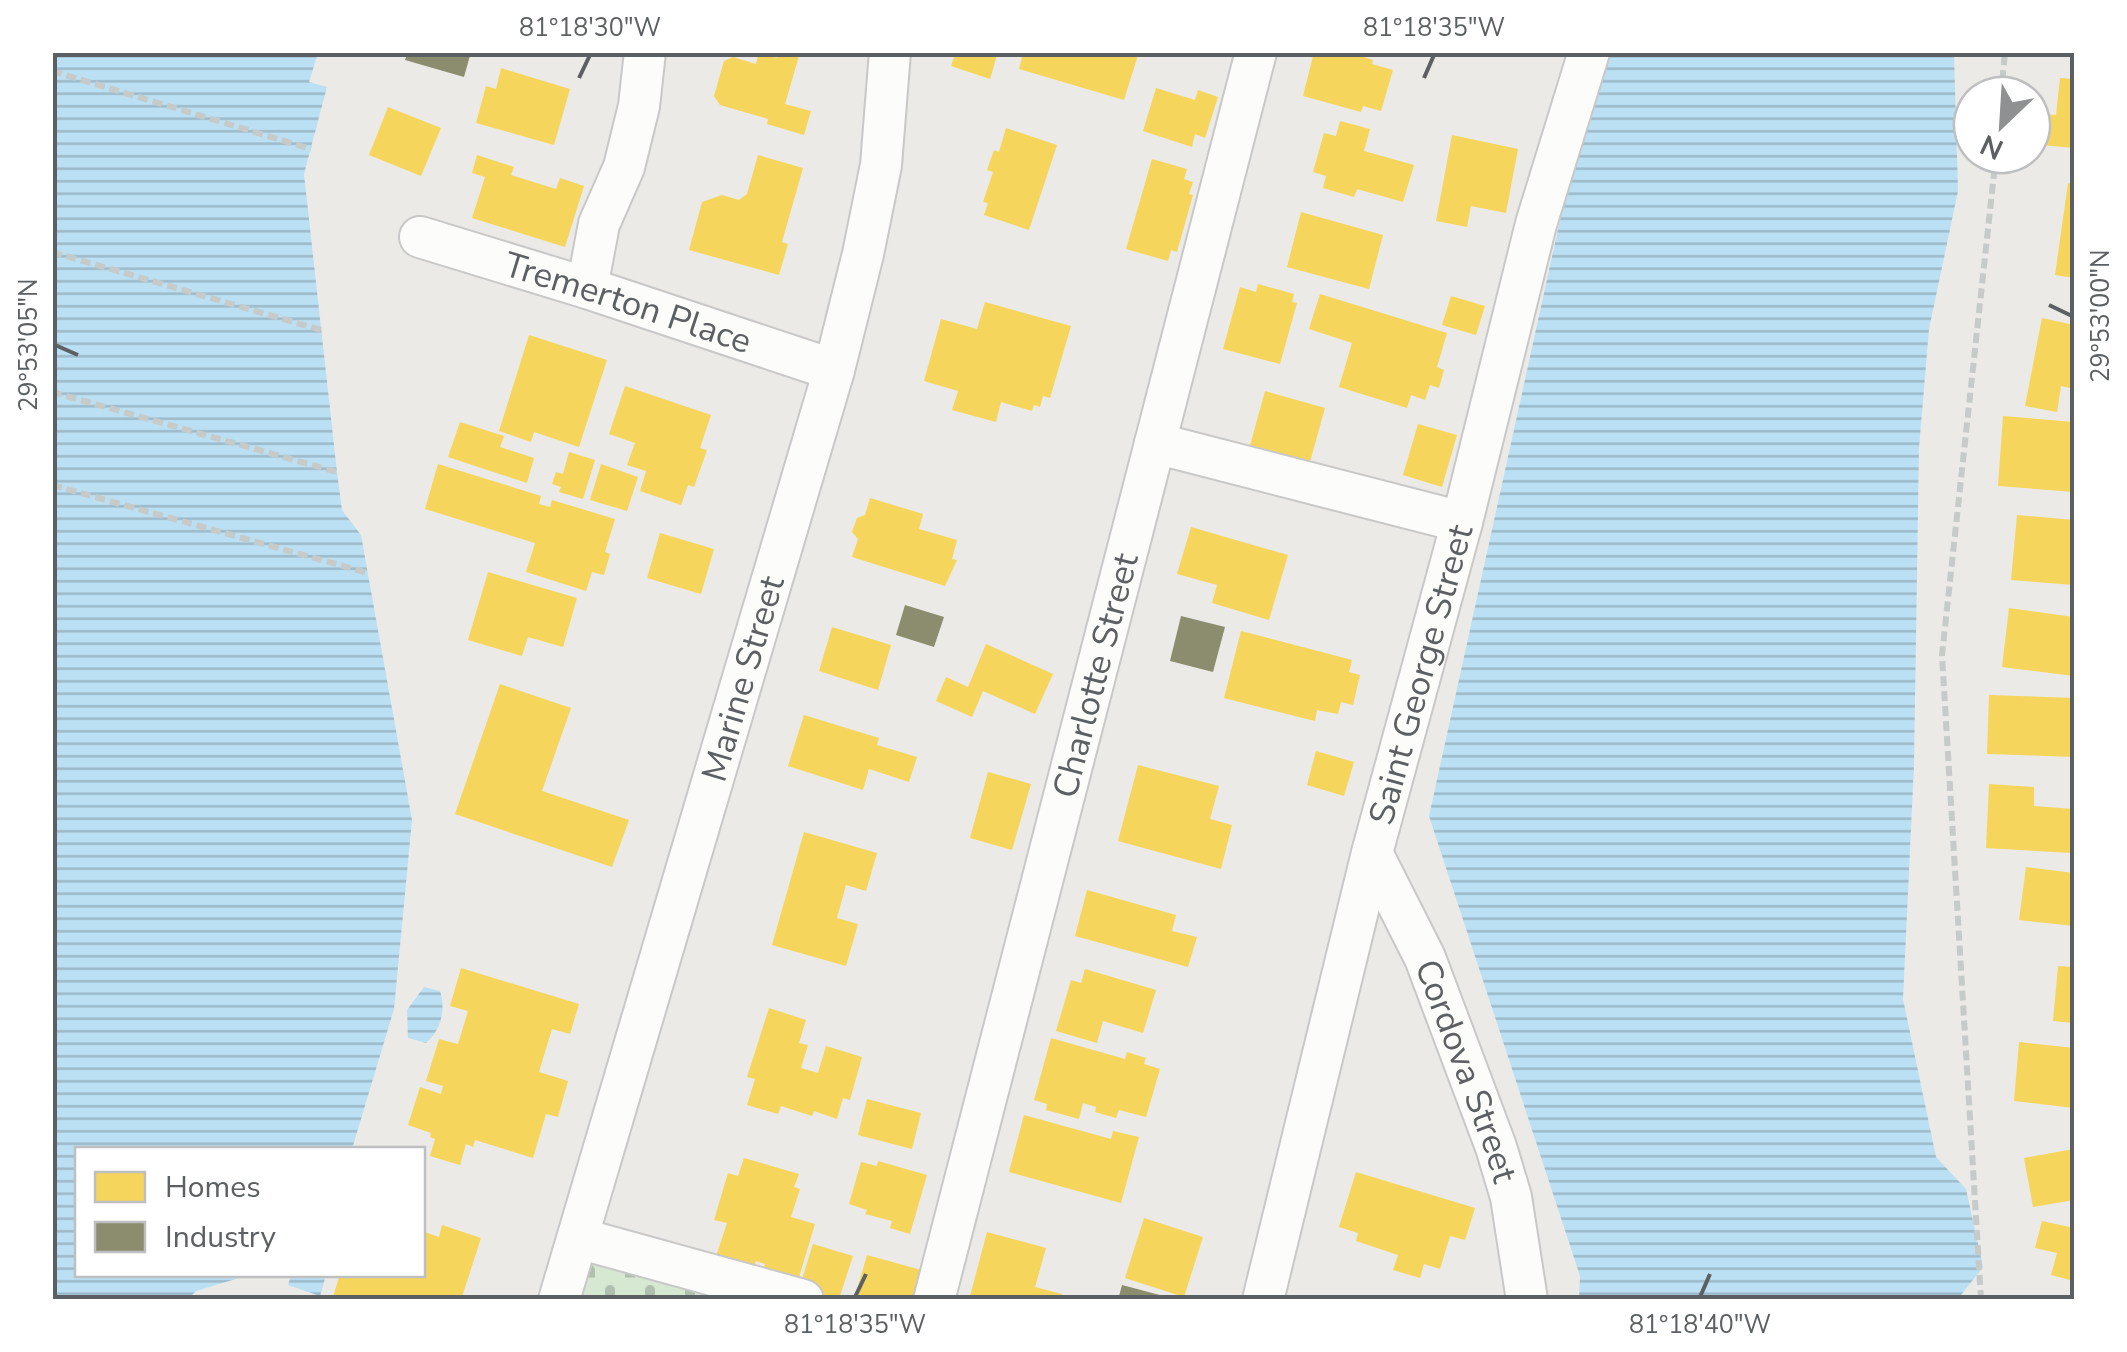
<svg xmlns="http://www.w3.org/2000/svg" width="2127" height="1352" viewBox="0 0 2127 1352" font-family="'Nunito Sans',sans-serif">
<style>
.cemetery{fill:url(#cemetery-stones)}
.water{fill:url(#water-rules)}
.homes{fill:#f6d55c}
.industry{fill:#8c8c6e}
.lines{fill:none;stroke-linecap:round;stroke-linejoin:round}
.minor-casing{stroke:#c8c8c8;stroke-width:44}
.path{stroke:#c6cac8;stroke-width:6;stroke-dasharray:10 5;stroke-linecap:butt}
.minor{stroke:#fcfcfb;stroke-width:40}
.ticks{fill:none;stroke:#5c6063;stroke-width:4}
.labels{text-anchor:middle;stroke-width:10;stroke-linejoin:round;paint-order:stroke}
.street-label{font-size:35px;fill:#5c6063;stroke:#fff}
.neatline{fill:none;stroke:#5c6063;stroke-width:4}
.ticks-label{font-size:25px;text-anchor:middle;fill:#5c6063}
</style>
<defs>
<pattern id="cemetery-stones" width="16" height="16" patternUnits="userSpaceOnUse" patternTransform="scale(2.5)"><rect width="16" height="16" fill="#d6e7d2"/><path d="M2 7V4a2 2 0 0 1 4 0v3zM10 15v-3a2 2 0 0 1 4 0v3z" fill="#b1bfae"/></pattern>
<pattern id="water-rules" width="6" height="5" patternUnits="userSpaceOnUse" patternTransform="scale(2.5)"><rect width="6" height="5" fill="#bbe0f4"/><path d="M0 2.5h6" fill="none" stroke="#9bb9c9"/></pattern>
</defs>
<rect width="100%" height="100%" fill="#ebeae6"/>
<path class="cemetery" d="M594,1259L726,1300H581Z"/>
<g class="water">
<path d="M52,53H318L309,82L327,87L304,174L337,472L342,510L361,535L412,820L394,1009L352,1149L78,1150V1274L249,1275L196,1291L188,1299H53Z"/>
<path d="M1611,53H1954L1958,191L1929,329L1919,448L1914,765L1903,999L1936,1157L1966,1189L1983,1267L1958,1299H1579L1580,1276L1429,816L1566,193Z"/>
<path d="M424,987L440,991C446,1010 441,1030 426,1043L408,1038L407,1010Z"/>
<path d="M291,1275H326L320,1296L288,1285Z"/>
</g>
<g class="homes">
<path d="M759,52L777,58L779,52L799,56L785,104L811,111L804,135L767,124L768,119L720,105L714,96L724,61L733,57L756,64Z"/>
<path d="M956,52H998L990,79L951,66Z"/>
<path d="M1018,52H1139L1124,100L1019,69L1022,57L1017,56Z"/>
<path d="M1314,52H1348L1373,60L1372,64L1393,70L1381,111L1363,106L1361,112L1303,96Z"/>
<path d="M501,68L570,89L554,145L476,123L486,86L496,89Z"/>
<path d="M2060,78L2074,79V148L2042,145L2045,114L2056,115Z"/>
<path d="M1156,88L1195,100L1198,90L1218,97L1205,138L1195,134L1192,147L1143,131Z"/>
<path d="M388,107L441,128L421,176L369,155Z"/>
<path d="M1340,121L1370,129L1364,151L1414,165L1403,202L1357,189L1354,197L1323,188L1326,176L1313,172L1324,133L1336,136Z"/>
<path d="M1006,128L1057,145L1029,230L984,215L988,203L983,202L993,172L987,170L994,150L999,152Z"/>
<path d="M1452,135L1518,149L1506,213L1471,206L1467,227L1436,221Z"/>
<path d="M477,155L514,167L511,175L556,189L560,178L584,186L565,247L472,218L485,177L472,173Z"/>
<path d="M758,155L803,168L782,242L788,244L779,275L689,250L702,202L722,195L739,200L747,194Z"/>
<path d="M1152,159L1187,169L1184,179L1193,182L1189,194L1193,195L1177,252L1171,250L1168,261L1126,249Z"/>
<path d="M2068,183L2074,184V278L2055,275Z"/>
<path d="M1301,212L1383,235L1369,289L1287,267Z"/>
<path d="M1258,284L1294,294L1292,302L1297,303L1280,364L1223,349L1240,287L1256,292Z"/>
<path d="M1320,294L1447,333L1437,367L1444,370L1439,388L1430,385L1425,400L1411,395L1407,408L1339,387L1352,343L1309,329Z"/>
<path d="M1451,296L1485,306L1476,335L1442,325Z"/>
<path d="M985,302L1071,326L1050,398L1043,396L1040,407L1034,405L1032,411L1001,402L996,422L952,410L958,391L924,381L941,319L977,329Z"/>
<path d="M2042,318L2074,325V389L2061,386L2057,412L2025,406Z"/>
<path d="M529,335L607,360L579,447L534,432L531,442L499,431Z"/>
<path d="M625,386L711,415L700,448L707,450L694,487L688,485L681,505L640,491L646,471L627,465L635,443L609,434Z"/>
<path d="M1265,391L1325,408L1308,469L1248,453Z"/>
<path d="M2003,416L2074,422V492L1998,486Z"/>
<path d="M460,422L504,436L500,447L534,458L527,483L448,457Z"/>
<path d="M1418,424L1457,435L1442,487L1403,475Z"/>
<path d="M569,452L595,460L583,499L559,492L561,487L552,484L556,472L563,474Z"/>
<path d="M438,464L541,496L539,504L550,507L552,500L615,519L605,552L610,554L604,575L592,572L586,591L526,572L535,543L425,509Z"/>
<path d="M601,464L638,477L627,511L590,500Z"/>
<path d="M870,498L923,514L919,529L957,540L952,559L957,560L945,586L852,557L858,539L852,532L857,518L865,515Z"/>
<path d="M2017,515L2074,520V585L2011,580Z"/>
<path d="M1191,527L1288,555L1269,620L1212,603L1217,585L1177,574Z"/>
<path d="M660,533L714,549L701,594L647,578Z"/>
<path d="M488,572L577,598L563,647L528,637L522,656L468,640Z"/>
<path d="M2009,608L2074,617V676L2002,667Z"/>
<path d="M832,627L891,645L878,690L819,671Z"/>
<path d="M1241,631L1352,660L1349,672L1360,675L1353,705L1341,702L1338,714L1317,710L1315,721L1224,698Z"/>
<path d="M986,644L1053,674L1035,714L983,691L972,717L936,701L946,677L968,687Z"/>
<path d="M500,684L571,708L542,791L629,820L612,867L455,814Z"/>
<path d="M1989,695L2074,698V757L1987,754Z"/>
<path d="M804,715L879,738L877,745L917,757L909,782L869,769L863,790L788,766Z"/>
<path d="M1316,751L1354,762L1344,796L1307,785Z"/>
<path d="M1138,765L1219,786L1210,819L1232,825L1221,869L1118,841Z"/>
<path d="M988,772L1031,784L1012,850L970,838Z"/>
<path d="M1989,784L2034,787V806L2074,809L2071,853L1986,848Z"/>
<path d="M804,832L877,853L866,891L846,885L837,918L858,924L846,966L772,945Z"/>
<path d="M2026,867L2074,873V926L2019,920Z"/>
<path d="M1087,890L1176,915L1172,931L1197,937L1188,967L1075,936Z"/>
<path d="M2058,966L2074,967V1023L2053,1021Z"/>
<path d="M461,968L579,1004L570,1034L552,1029L539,1072L568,1081L558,1117L546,1114L533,1158L475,1140L473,1147L466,1144L460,1165L430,1156L435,1139L430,1137L431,1133L408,1125L420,1087L441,1094L443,1086L426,1081L439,1039L458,1044L468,1011L450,1006Z"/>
<path d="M1085,969L1156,990L1143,1033L1103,1021L1097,1043L1056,1031L1071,980L1081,983Z"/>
<path d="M769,1008L806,1020L799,1043L808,1045L801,1068L818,1073L826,1046L862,1057L850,1100L843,1098L837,1119L814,1111L812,1116L781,1106L778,1114L747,1105L755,1079L747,1077Z"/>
<path d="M1051,1038L1125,1059L1127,1052L1146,1058L1144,1064L1160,1069L1146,1117L1119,1110L1116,1118L1095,1112L1096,1107L1083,1103L1079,1119L1046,1110L1047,1104L1034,1100Z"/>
<path d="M2019,1042L2074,1048V1108L2014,1101Z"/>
<path d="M867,1099L921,1113L912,1149L858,1135Z"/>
<path d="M1024,1115L1111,1139L1113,1131L1139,1137L1121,1203L1009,1172Z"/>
<path d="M2074,1149V1200L2033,1207L2024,1158Z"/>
<path d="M744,1158L799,1174L794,1187L800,1189L791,1217L815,1224L794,1294L759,1283L765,1264L756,1261L751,1281L712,1269L727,1223L714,1220L728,1173L738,1176Z"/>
<path d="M878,1161L927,1175L910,1234L890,1228L892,1221L865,1214L867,1210L849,1204L861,1162L877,1166Z"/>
<path d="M1356,1172L1475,1208L1465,1240L1450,1236L1440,1269L1424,1264L1420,1278L1393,1270L1398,1255L1356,1241L1358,1233L1339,1227Z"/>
<path d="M1144,1218L1203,1237L1184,1297L1125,1278Z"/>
<path d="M2042,1221L2074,1228V1281L2051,1275L2057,1253L2035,1248Z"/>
<path d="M442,1225L481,1238L461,1300H332L340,1274H422V1231L439,1237Z"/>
<path d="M987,1232L1046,1248L1035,1287L1062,1294L1061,1300H969Z"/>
<path d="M813,1244L853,1256L839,1299L816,1300L799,1289Z"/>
<path d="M867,1255L925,1271L917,1300H854Z"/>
</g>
<g class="industry">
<path d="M408,52H471L464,77L405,60Z"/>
<path d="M905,605L944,617L934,647L896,635Z"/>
<path d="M1181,616L1225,627L1213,672L1170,661Z"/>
<path d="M1122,1285L1171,1298V1300H1118Z"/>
</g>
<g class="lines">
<defs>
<g id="minor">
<path id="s1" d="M420,237L587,288L834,370"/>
<path d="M587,288L599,224L624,167L639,106L645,52"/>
<path d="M1155,443L1462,522"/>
<path id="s2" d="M1372,853L1425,958L1496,1147L1511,1197L1527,1300"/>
<path d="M578,1238L803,1300"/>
<path id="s3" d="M559,1300L834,370L863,254L881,165L890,52"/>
<path id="s4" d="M934,1300L1256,52"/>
<path id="s5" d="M1263,1300L1372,853L1462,522L1536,224L1589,52"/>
</g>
</defs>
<use href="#minor" class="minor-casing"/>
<g class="path">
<path d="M52,71L311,149"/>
<path d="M2001,95L2005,52"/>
<path d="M52,252L321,330"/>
<path d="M52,392L337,472"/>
<path d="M52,485L368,573"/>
<path d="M1981,1300L1942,655L1996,155"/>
</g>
<use href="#minor" class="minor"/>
</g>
<path class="ticks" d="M579,78L590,55M1424,78L1434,55M2049,305L2072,316M55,345L78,355M855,1297L866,1274M1700,1297L1710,1274"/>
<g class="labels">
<g class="street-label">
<text dy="12" stroke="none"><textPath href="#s1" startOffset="218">Tremerton Place</textPath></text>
<text dy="12" stroke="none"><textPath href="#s5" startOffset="645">Saint George Street</textPath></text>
<text dy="12" stroke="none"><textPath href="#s4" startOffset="645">Charlotte Street</textPath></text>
<text dy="12" stroke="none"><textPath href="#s3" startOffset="648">Marine Street</textPath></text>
<text dy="12" stroke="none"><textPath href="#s2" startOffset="238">Cordova Street</textPath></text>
</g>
</g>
<rect width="2127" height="1352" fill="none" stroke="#ffffff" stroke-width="110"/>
<rect x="75" y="1147" width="350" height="130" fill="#ffffff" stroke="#bebfc1" stroke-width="2.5"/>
<rect x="95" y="1172" width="50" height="30" fill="#f6d55c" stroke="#bebfc1" stroke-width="2.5"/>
<text x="165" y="1197" font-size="30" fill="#5c6063">Homes</text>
<rect x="95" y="1222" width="50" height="30" fill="#8c8c6e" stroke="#bebfc1" stroke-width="2.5"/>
<text x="165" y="1247" font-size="30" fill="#5c6063">Industry</text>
<g transform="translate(2002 125) rotate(205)"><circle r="48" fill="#ffffff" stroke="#bebfc1" stroke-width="2.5"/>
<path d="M0-8L18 38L0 25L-18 38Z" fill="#8e9091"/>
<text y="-15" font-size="28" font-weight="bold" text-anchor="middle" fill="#5c6063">N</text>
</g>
<rect x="55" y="55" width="2017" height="1242" class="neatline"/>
<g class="ticks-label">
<text x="590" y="36">81°18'30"W</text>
<text x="1434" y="36">81°18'35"W</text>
<text transform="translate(2100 316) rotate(-90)" y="9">29°53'00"N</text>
<text transform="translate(28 345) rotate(-90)" y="9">29°53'05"N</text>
<text x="855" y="1333">81°18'35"W</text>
<text x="1700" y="1333">81°18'40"W</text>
</g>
</svg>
